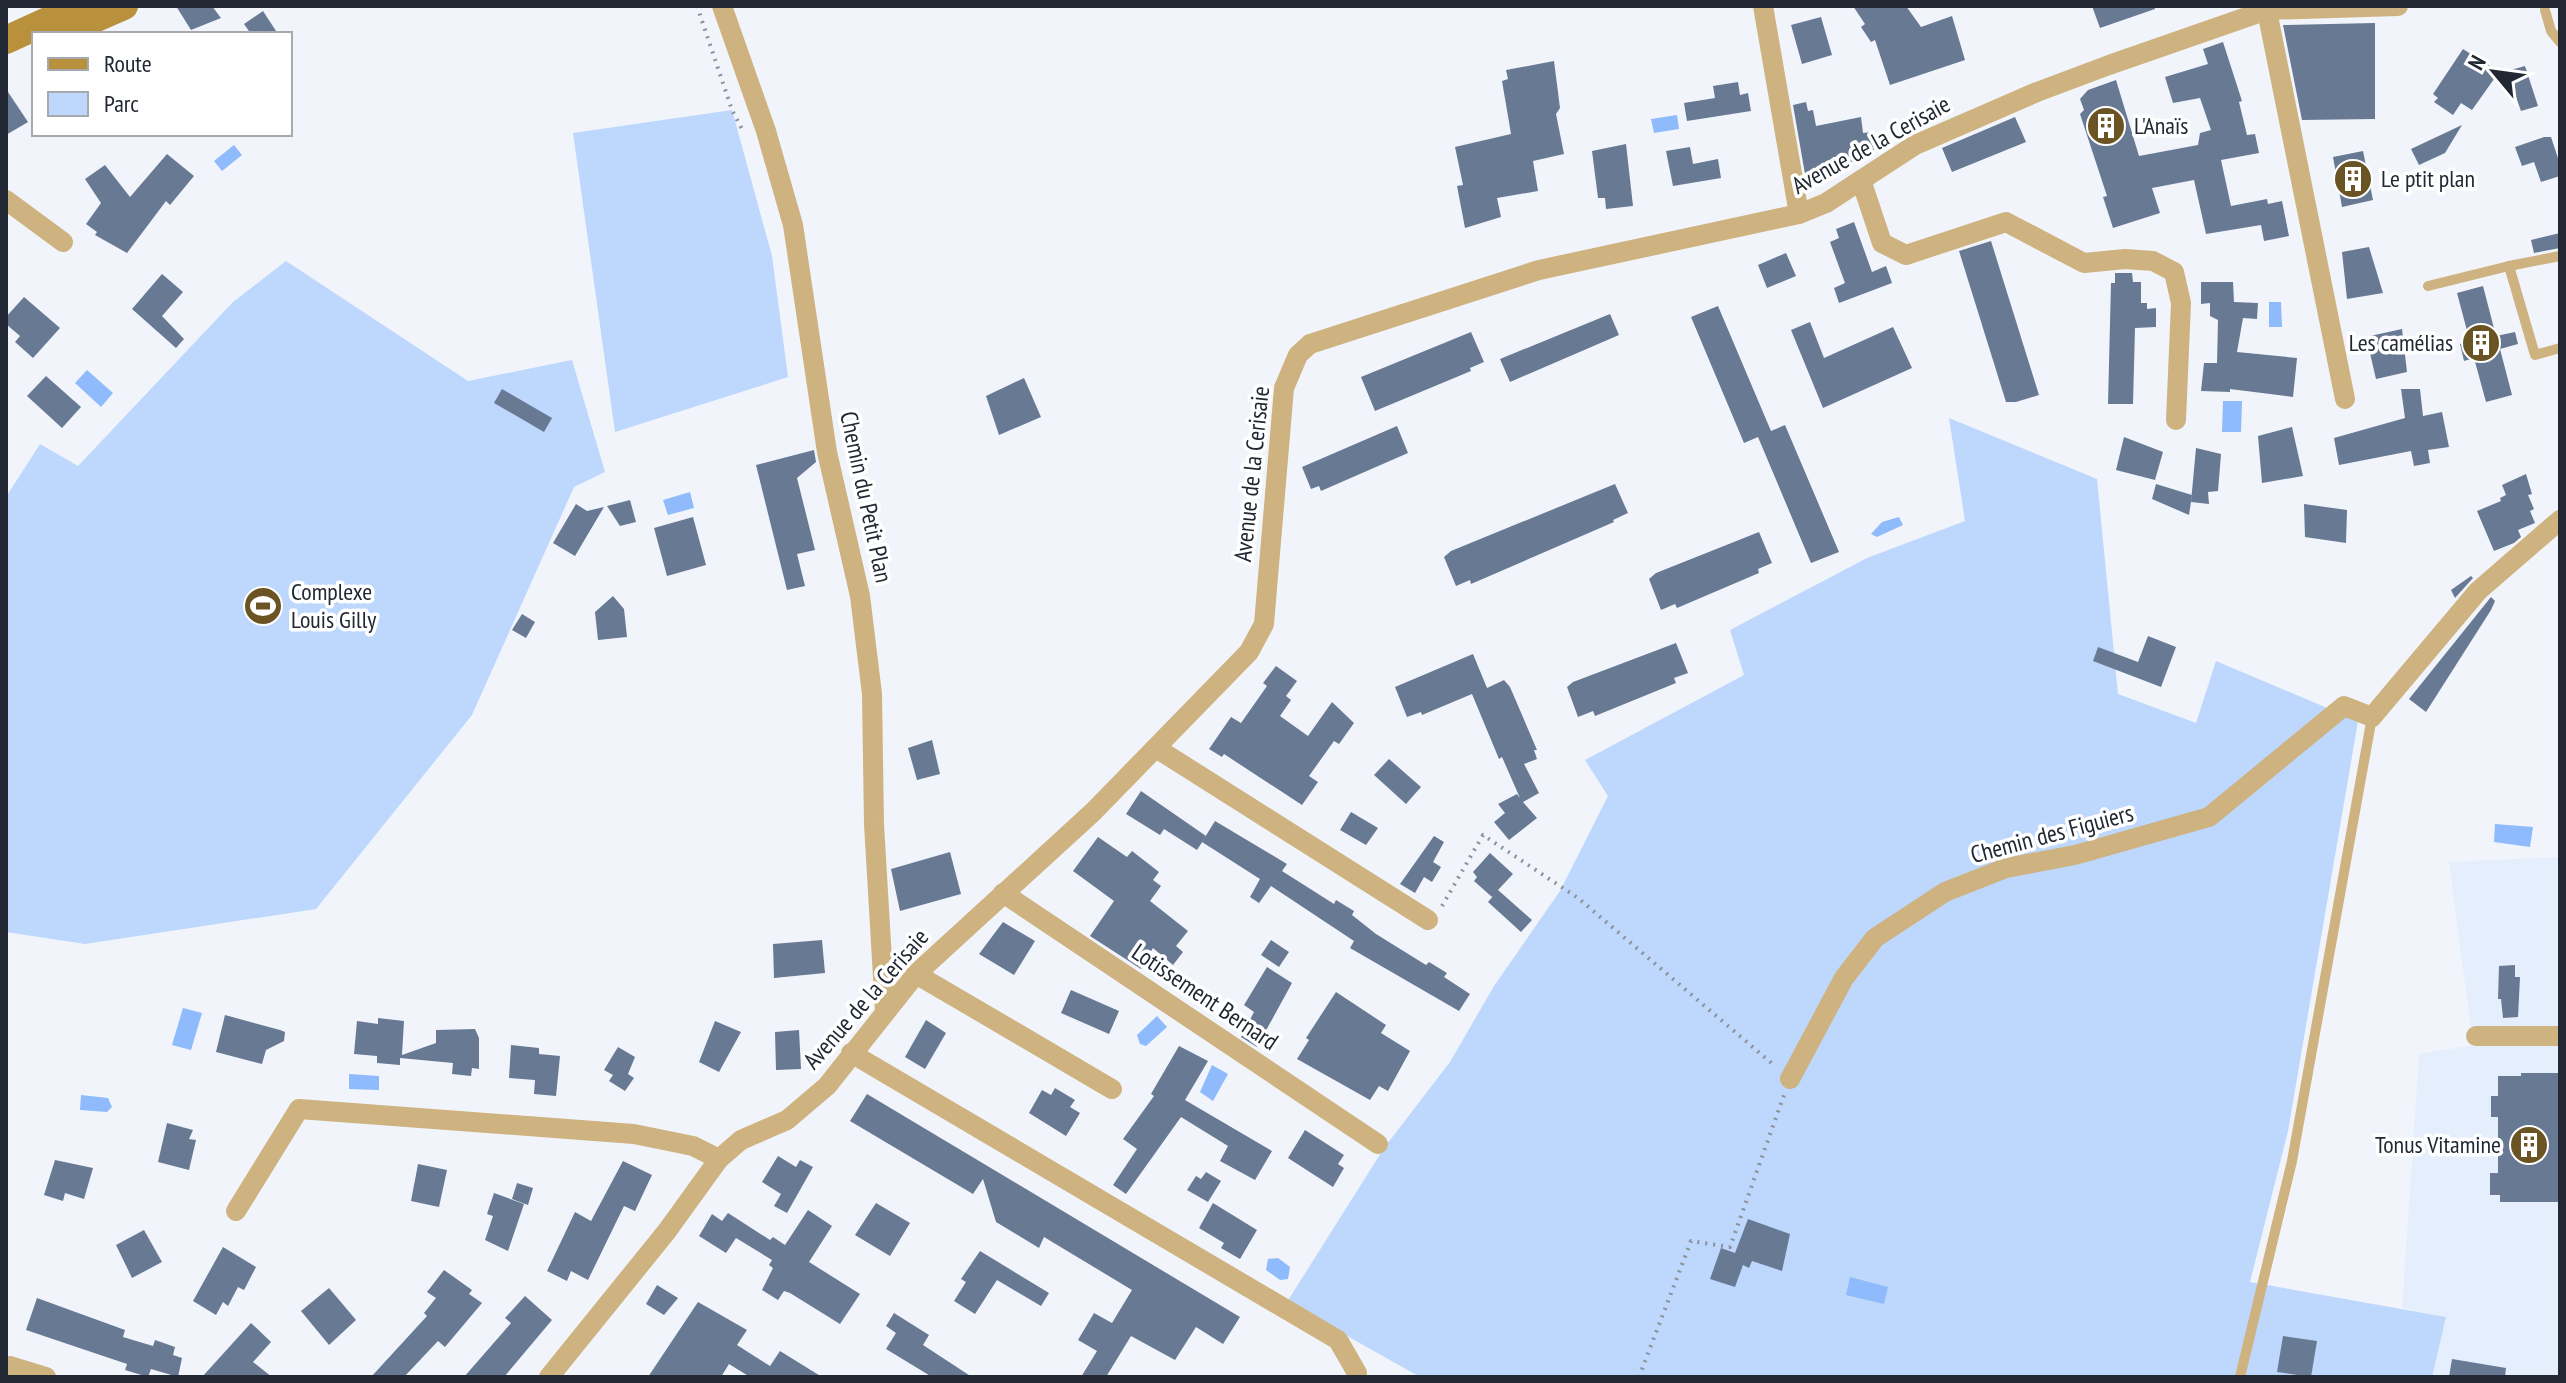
<svg xmlns="http://www.w3.org/2000/svg" width="2566" height="1383" viewBox="0 0 2566 1383" font-family="'PT Sans Narrow',sans-serif">
<style>
.built{fill:#e5eefd}
.green{fill:#bdd7fd}
.water{fill:#8fbafc}
.building{fill:#687994}
.lines{fill:none;stroke-linecap:round;stroke-linejoin:round}
.path{stroke:#8c919a;stroke-width:4;stroke-dasharray:2 6;stroke-linecap:butt}
.service{stroke:#ceb27f;stroke-width:10}
.minor{stroke:#ceb27f;stroke-width:20}
.secondary{stroke:#b9913c;stroke-width:28}
.labels{text-anchor:middle;stroke-width:7;stroke-linejoin:round;paint-order:stroke}
.poi-label{font-size:24px;fill:#212833;stroke:#fff;text-anchor:start}
.street-label{font-size:24px;fill:#212833;stroke:#fff}
</style>
<rect width="100%" height="100%" fill="#f1f5fb"/>
<path class="built" d="M2560,857V1377H2432L2446,1317L2402,1308L2419,1054L2473,1045L2449,862Z"/>
<g class="green">
<path d="M732,110L772,256L788,377L615,432L573,133Z"/>
<path d="M286,261L468,381L572,360L605,472L574,487L472,715L316,909L85,944L6,932V497L40,444L78,466L233,302Z"/>
<path d="M1949,418L2097,479L2118,694L2196,723L2216,661L2358,721L2288,1131L2250,1282L2446,1317L2432,1377H1420L1287,1302L1384,1148L1450,1062L1494,986L1560,891L1608,796L1585,760L1744,675L1730,630L1867,558L1965,521Z"/>
</g>
<g class="water">
<path d="M1677,115L1679,129L1654,133L1651,119Z"/>
<path d="M234,145L242,155L222,171L214,161Z"/>
<path d="M2269,302H2281L2282,327H2269Z"/>
<path d="M87,370L113,393L101,407L75,383Z"/>
<path d="M2223,401H2242L2241,432H2222Z"/>
<path d="M690,492L694,508L668,515L663,500Z"/>
<path d="M1899,517L1903,525L1877,537L1871,534L1882,522Z"/>
<path d="M2495,824L2533,827L2530,847L2494,842Z"/>
<path d="M183,1008L202,1013L191,1050L172,1045Z"/>
<path d="M1157,1016L1167,1027L1146,1046L1140,1044L1137,1035Z"/>
<path d="M1212,1065L1228,1074L1213,1101L1200,1092Z"/>
<path d="M349,1074L379,1076V1090L349,1089Z"/>
<path d="M81,1095L108,1098L112,1107L107,1112L80,1110Z"/>
<path d="M1278,1258L1290,1267L1288,1279L1280,1280L1266,1270L1268,1259Z"/>
<path d="M1850,1277L1888,1287L1884,1304L1846,1295Z"/>
</g>
<g class="building">
<path d="M176,6H212L221,18L191,30Z"/>
<path d="M1853,6H1906L1921,27L1952,16L1965,60L1890,85L1875,40L1871,42L1861,27L1865,24Z"/>
<path d="M2092,6H2154L2155,9L2100,28Z"/>
<path d="M263,11L278,34H251L244,24Z"/>
<path d="M1821,17L1832,55L1802,64L1791,25Z"/>
<path d="M2375,23V119L2302,120L2283,25Z"/>
<path d="M2223,42L2242,101L2239,102L2247,135L2255,134L2259,153L2221,160L2231,206L2267,199L2268,204L2282,201L2289,236L2264,241L2261,225L2206,234L2194,180L2152,188L2160,213L2113,228L2103,197L2107,196L2080,114L2084,110L2080,99L2088,90L2116,80L2139,156L2198,145L2200,133L2211,130L2200,98L2173,103L2165,77L2208,64L2203,49Z"/>
<path d="M2463,49L2499,72L2472,110L2461,103L2453,115L2434,102L2438,98L2433,94Z"/>
<path d="M1554,61L1560,108L1556,114L1564,154L1533,161L1538,191L1497,198L1501,217L1465,228L1457,186L1463,185L1455,147L1511,134L1502,81L1508,79L1506,70Z"/>
<path d="M2525,66L2538,106L2521,111L2507,71Z"/>
<path d="M1738,82L1740,95L1748,93L1751,111L1687,121L1684,103L1715,98L1713,86Z"/>
<path d="M6,89L28,122L6,135Z"/>
<path d="M1806,102L1808,111L1813,110L1816,126L1861,117L1863,133L1871,132L1874,151L1859,153L1861,161L1819,167L1820,171L1805,174L1793,105Z"/>
<path d="M2015,117L2026,142L1952,172L1942,148Z"/>
<path d="M2462,125L2445,153L2419,165L2411,149Z"/>
<path d="M2544,137H2551L2560,164V176L2541,182L2534,162L2522,166L2515,147Z"/>
<path d="M1626,144L1633,206L1606,209L1605,198H1598L1592,151Z"/>
<path d="M1690,147L1693,164L1718,159L1721,178L1673,186L1666,151Z"/>
<path d="M2363,151L2373,200L2342,207L2333,157Z"/>
<path d="M167,154L194,176L170,205L166,201L127,253L95,235L97,232L86,224L101,203L85,179L105,165L130,197Z"/>
<path d="M1854,222L1872,272L1886,266L1892,283L1839,303L1834,288L1845,283L1830,242L1839,238L1836,229Z"/>
<path d="M2560,233V248L2534,253L2531,240Z"/>
<path d="M1991,241L2039,395L2016,402H2006L1959,251Z"/>
<path d="M2369,247L2383,293L2347,299L2342,252Z"/>
<path d="M1786,253L1796,276L1767,288L1758,265Z"/>
<path d="M2115,273H2132L2133,282H2141V303H2147V309L2156,308V327L2135,328L2133,404H2108L2111,283H2115Z"/>
<path d="M162,274L183,292L162,316L184,339L176,348L132,309Z"/>
<path d="M2201,282H2233L2234,302L2258,303L2257,319L2243,318L2237,352L2297,358L2293,397L2230,389V392L2201,391L2204,363H2217L2218,320L2210,316V303L2201,304Z"/>
<path d="M2483,286L2496,336L2515,332L2518,344L2500,349L2512,395L2486,402L2474,358L2464,361L2460,344L2470,342L2457,293Z"/>
<path d="M24,297L60,328L33,358L15,342L20,336L6,324V317Z"/>
<path d="M1718,306L1771,431L1785,425L1839,552L1811,563L1758,437L1744,443L1691,317Z"/>
<path d="M1610,314L1619,335L1510,382L1500,359Z"/>
<path d="M1810,322L1824,358L1893,327L1912,368L1823,408L1791,330Z"/>
<path d="M2402,329L2407,372L2376,379L2369,349L2373,348L2370,336Z"/>
<path d="M1471,332L1484,362L1470,368L1471,371L1375,411L1361,377Z"/>
<path d="M46,376L81,407L62,428L27,396Z"/>
<path d="M1024,378L1041,417L999,435L986,396Z"/>
<path d="M502,389L552,418L544,432L494,403Z"/>
<path d="M2401,389H2420L2423,416L2442,412L2449,447L2428,450L2430,463L2414,466L2411,451L2339,465L2334,438L2405,418Z"/>
<path d="M1397,426L1408,453L1321,491L1319,486L1311,489L1302,467Z"/>
<path d="M2292,427L2303,476L2262,483L2258,436Z"/>
<path d="M2124,437L2163,452L2155,480L2116,470Z"/>
<path d="M2196,448L2221,454L2218,491L2208,492L2209,504L2191,502Z"/>
<path d="M814,450L816,462L797,478L815,550L797,554L805,586L787,590L756,465Z"/>
<path d="M2526,474L2532,494L2528,495L2534,509L2530,511L2535,523L2518,530L2521,537L2514,543L2494,551L2477,511L2501,501L2500,498L2506,495L2502,485Z"/>
<path d="M1615,484L1628,513L1613,520L1614,522L1471,584L1470,580L1456,586L1444,557L1451,551Z"/>
<path d="M2156,484L2192,495L2189,515L2152,499Z"/>
<path d="M630,500L636,522L620,526L607,506Z"/>
<path d="M576,504L587,511L604,507L575,556L553,543Z"/>
<path d="M2304,504L2347,510L2346,543L2305,537Z"/>
<path d="M693,517L706,565L667,576L654,528Z"/>
<path d="M1759,532L1772,563L1758,569L1759,573L1677,608L1675,604L1661,610L1649,579L1656,573Z"/>
<path d="M2471,576L2473,578L2455,598L2451,590Z"/>
<path d="M613,596L624,609L627,637L598,640L595,612Z"/>
<path d="M2491,597L2495,601L2491,610L2426,712L2409,699Z"/>
<path d="M522,614L535,622L526,638L512,630Z"/>
<path d="M2148,636L2176,647L2161,687L2093,661L2098,647L2138,662Z"/>
<path d="M1676,643L1688,673L1674,678L1676,683L1595,716L1593,711L1578,717L1567,687L1573,682Z"/>
<path d="M1473,654L1487,688L1504,680L1510,687L1537,750H1534L1537,759L1524,764L1539,793L1523,802L1537,818L1509,840L1494,822L1505,813L1498,804L1517,794L1520,798L1502,757L1499,759L1472,694L1422,715L1421,712L1407,717L1395,687Z"/>
<path d="M1276,666L1297,681L1286,696L1291,700L1280,716L1308,736L1332,702L1354,723L1339,744L1334,741L1309,776L1318,782L1302,805L1224,754L1222,757L1209,749L1231,717L1241,723L1267,686L1263,683Z"/>
<path d="M932,740L940,774L917,780L908,748Z"/>
<path d="M1389,759L1421,787L1406,804L1374,775Z"/>
<path d="M1141,791L1206,836L1197,850L1164,829L1160,835L1126,814Z"/>
<path d="M1351,812L1378,828L1366,845L1340,830Z"/>
<path d="M1215,821L1287,864L1282,871L1334,904L1336,900L1354,911L1352,915L1376,934L1426,965L1429,962L1447,973L1444,977L1470,994L1459,1011L1350,948L1354,941L1271,886L1259,903L1250,897L1260,879L1202,842Z"/>
<path d="M1434,836L1444,842L1433,862L1441,867L1432,882L1424,877L1415,893L1400,884Z"/>
<path d="M1098,837L1127,857L1132,851L1159,872L1153,880L1161,886L1150,901L1188,931L1176,946L1183,952L1173,965L1153,948L1141,969L1090,936L1114,901L1073,871Z"/>
<path d="M950,852L961,894L900,911L891,869Z"/>
<path d="M1490,853L1513,874L1498,890L1532,920L1521,932L1488,902L1494,895L1492,897L1474,881L1477,877L1473,872Z"/>
<path d="M1003,922L1035,941L1014,975L979,954Z"/>
<path d="M822,940L825,973L774,978L773,944Z"/>
<path d="M1271,940L1289,952L1279,967L1261,955Z"/>
<path d="M2515,965V977H2520L2518,1017L2503,1018L2501,999H2498L2499,966Z"/>
<path d="M1267,967L1292,983L1257,1047L1241,1037L1254,1012L1244,1005Z"/>
<path d="M1071,990L1119,1011L1109,1034L1061,1013Z"/>
<path d="M1336,992L1386,1025L1381,1033L1410,1051L1388,1091L1379,1086L1370,1100L1297,1059L1309,1040L1306,1038Z"/>
<path d="M225,1015L280,1030L285,1032L284,1041L266,1050L262,1064L216,1052Z"/>
<path d="M378,1018L404,1021L402,1055L436,1043V1030L475,1029L479,1038V1069L472,1068L471,1076L452,1074L453,1063L400,1058V1065L377,1063V1056L354,1054L357,1021L378,1024Z"/>
<path d="M926,1020L946,1033L925,1069L905,1057Z"/>
<path d="M715,1021L741,1032L719,1072L699,1062Z"/>
<path d="M799,1030L801,1069L776,1070L775,1032Z"/>
<path d="M511,1045L539,1048V1054L560,1056L556,1096L534,1094L535,1080L509,1078Z"/>
<path d="M1179,1046L1208,1061L1185,1100L1272,1151L1255,1180L1220,1161L1228,1146L1181,1117L1126,1194L1113,1185L1137,1149L1123,1139L1154,1096L1151,1094Z"/>
<path d="M618,1047L635,1057L628,1074L634,1078L625,1091L609,1081L613,1075L604,1070Z"/>
<path d="M2521,1073H2560V1202H2500V1195H2490V1173H2498V1117H2491V1096H2498V1076H2521Z"/>
<path d="M1055,1088L1075,1100L1070,1107L1080,1113L1066,1136L1029,1113L1042,1090L1051,1095Z"/>
<path d="M867,1094L1240,1317L1223,1344L1196,1327L1175,1360L1131,1336L1106,1377H1081L1097,1351L1078,1340L1094,1313L1112,1323L1132,1290L1044,1237L1039,1248L996,1222L983,1179L973,1194L850,1121Z"/>
<path d="M167,1123L193,1130L189,1139L196,1140L189,1170L158,1162Z"/>
<path d="M1305,1130L1344,1155L1338,1164L1344,1168L1333,1187L1288,1158Z"/>
<path d="M778,1156L796,1167L800,1160L813,1167L787,1213L774,1206L781,1194L762,1182Z"/>
<path d="M55,1160L93,1168L84,1199L65,1193L63,1201L44,1195Z"/>
<path d="M623,1161L652,1175L635,1211L624,1206L588,1280L571,1271L567,1281L547,1271L575,1212L591,1221Z"/>
<path d="M418,1164L447,1170L439,1207L411,1201Z"/>
<path d="M1206,1172L1221,1181L1208,1202L1187,1190L1196,1176L1201,1179Z"/>
<path d="M517,1183L533,1188L528,1205L512,1199Z"/>
<path d="M494,1193L524,1204L508,1251L485,1240L493,1216L487,1214Z"/>
<path d="M876,1203L910,1223L890,1256L855,1235Z"/>
<path d="M1213,1203L1257,1230L1240,1259L1221,1248L1224,1243L1199,1228Z"/>
<path d="M808,1210L832,1226L809,1262L860,1294L840,1324L790,1293L784,1291L778,1300L762,1290L773,1268L769,1265L772,1260L736,1238L726,1253L699,1236L712,1214L722,1221L728,1213L770,1240L773,1237L785,1245Z"/>
<path d="M1748,1219L1790,1234L1782,1271L1752,1261L1749,1268L1743,1265L1735,1287L1710,1279L1721,1248L1735,1253Z"/>
<path d="M144,1230L162,1262L132,1278L116,1245Z"/>
<path d="M223,1247L256,1267L244,1290L238,1287L228,1306L223,1302L216,1315L193,1301Z"/>
<path d="M980,1251L1049,1293L1041,1306L997,1280L975,1314L954,1301L966,1282L961,1279Z"/>
<path d="M444,1270L472,1290L469,1294L482,1303L445,1347L438,1341L404,1377H371L427,1316L424,1313L436,1298L427,1292Z"/>
<path d="M657,1285L678,1298L664,1315L646,1304Z"/>
<path d="M329,1288L356,1320L329,1345L301,1311Z"/>
<path d="M525,1296L552,1320L504,1377H464L511,1323L505,1318Z"/>
<path d="M37,1298L125,1330L123,1337L153,1346L155,1340L175,1347L173,1355L182,1358L178,1377L151,1369L148,1377L125,1370L127,1364L26,1330Z"/>
<path d="M698,1302L747,1330L737,1345L770,1366L780,1351L822,1377H750L729,1364L721,1377H648Z"/>
<path d="M894,1313L929,1335L923,1345L972,1377H932L886,1349L896,1333L886,1326Z"/>
<path d="M251,1323L271,1342L253,1362L272,1377H202Z"/>
<path d="M2283,1336L2317,1341L2311,1377L2277,1372Z"/>
<path d="M2452,1359L2506,1368L2505,1377H2449Z"/>
</g>
<g class="lines">
<g class="path">
<path d="M697,6L732,110L743,131"/>
<path d="M1442,906L1483,835L1578,898L1775,1066"/>
<path d="M1639,1377L1691,1241L1730,1247L1784,1095"/>
</g>
<g class="service">
<path d="M2545,10L2551,31L2560,42"/>
<path d="M2509,266L2560,256"/>
<path d="M2428,286L2509,266L2535,355L2560,348"/>
<path d="M2240,1377L2292,1161L2372,717"/>
</g>
<g class="minor">
<path d="M722,6L766,131L793,225L827,452L860,596L872,694L874,824L885,1011"/>
<path d="M1763,6L1799,214"/>
<path d="M2266,6L2345,399"/>
<path d="M1861,180L1882,243L1906,255L2006,222L2084,263L2125,259L2153,261L2174,272L2181,303L2176,420"/>
<path d="M6,200L63,242"/>
<path d="M1156,748L1428,920"/>
<path d="M1003,893L1378,1144"/>
<path d="M916,974L1112,1089"/>
<path d="M2476,1036H2560"/>
<path d="M851,1053L1338,1340L1357,1373"/>
<path d="M1790,1079L1844,978L1875,938L1945,892L2006,868L2075,855L2209,817L2344,706L2372,717L2478,591L2560,520"/>
<path d="M236,1211L299,1109L634,1134L693,1146L719,1159"/>
<path d="M7,1377L10,1366L46,1377"/>
<path d="M549,1377L667,1231L719,1159L741,1140L787,1120L827,1086L916,974L1093,812L1249,652L1264,624L1284,388L1298,355L1310,344L1539,270L1799,214L1826,203L1915,145L2037,92L2109,65L2267,10L2398,6"/>
</g>
<g class="secondary">
<path d="M60,34L124,6"/>
<path d="M6,40L80,6"/>
</g>
</g>
<defs>
<symbol id="building-disc" viewBox="-11 -11 22 22"><circle r="9.5" fill="#6b5424" stroke="#fff"/><path d="M-4-6H4V6H1V3H-1V6H-4ZM-2.5-4.3h1.7v1.8h-1.7ZM.8-4.3h1.7v1.8H.8ZM-2.5-1h1.7V.8h-1.7ZM.8-1h1.7V.8H.8Z" fill="#fff"/></symbol>
<symbol id="stadium-disc" viewBox="-11 -11 22 22"><circle r="9.5" fill="#6b5424" stroke="#fff"/><path d="M0-5a6.5 5 0 1 0 0 10a6.5 5 0 1 0 0-10ZM-3.5-1.8h7v3.6h-7Z" fill="#fff"/></symbol>
</defs>
<g fill-rule="evenodd">
<use href="#building-disc" x="2084" y="104" width="44" height="44"/>
<use href="#building-disc" x="2331" y="157" width="44" height="44"/>
<use href="#building-disc" x="2459" y="321" width="44" height="44"/>
<use href="#stadium-disc" x="241" y="584" width="44" height="44"/>
<use href="#building-disc" x="2507" y="1123" width="44" height="44"/>
</g>
<g class="labels">
<g class="poi-label">
<text x="2134" y="134">L'Anaïs</text>
<text x="2381" y="187">Le ptit plan</text>
<text x="2453" y="351" text-anchor="end">Les camélias</text>
<text x="291" y="600">Complexe<tspan x="291" dy="28">Louis Gilly</tspan></text>
<text x="2501" y="1153" text-anchor="end">Tonus Vitamine</text>
</g>
<g class="street-label">
<text transform="translate(1871 145) rotate(-29)" y="8">Avenue de la Cerisaie</text>
<text transform="translate(1252 474) rotate(-84)" y="8">Avenue de la Cerisaie</text>
<text transform="translate(866 497) rotate(78)" y="8">Chemin du Petit Plan</text>
<text transform="translate(2052 834) rotate(-15)" y="8">Chemin des Figuiers</text>
<text transform="translate(1205 997) rotate(34)" y="8">Lotissement Bernard</text>
<text transform="translate(866 999) rotate(-49)" y="8">Avenue de la Cerisaie</text>
</g>
</g>
<rect width="2566" height="1383" fill="none" stroke="#212833" stroke-width="16"/>
<rect x="32" y="32" width="260" height="104" fill="#ffffff" stroke="#a6a9ad" stroke-width="2"/>
<rect x="48" y="58" width="40" height="12" fill="#b9913c" stroke="#a6a9ad" stroke-width="2"/>
<text x="104" y="72" font-size="24" fill="#212833">Route</text>
<rect x="48" y="92" width="40" height="24" fill="#bdd7fd" stroke="#a6a9ad" stroke-width="2"/>
<text x="104" y="112" font-size="24" fill="#212833">Parc</text>
<g transform="translate(2494 72) rotate(299)" stroke="#ffffff" stroke-width="6" paint-order="stroke">
<path d="M0-6L14 30L0 20L-14 30Z" fill="#212833"/>
<text y="-12" font-size="22" font-weight="bold" text-anchor="middle" fill="#212833">N</text>
</g>
</svg>
